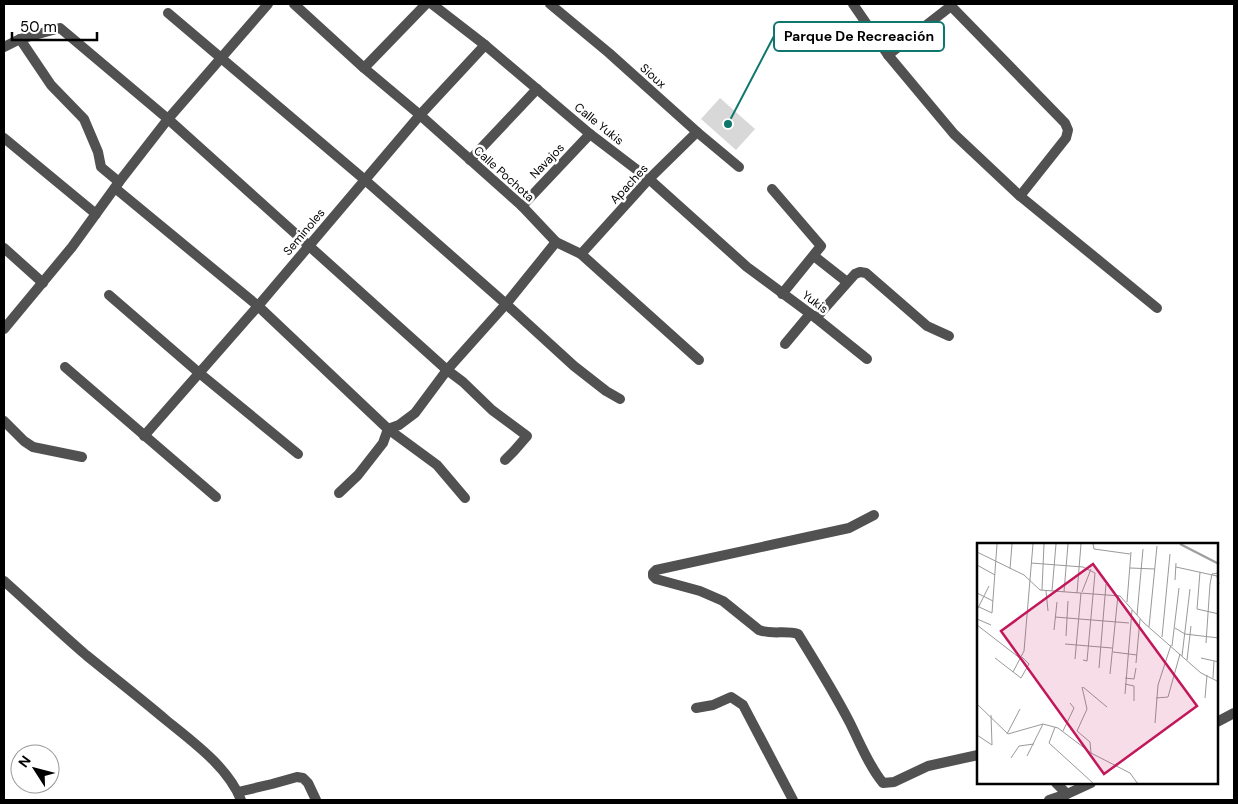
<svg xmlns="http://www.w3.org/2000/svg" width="1238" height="804" viewBox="0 0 1238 804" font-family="'DM Sans',sans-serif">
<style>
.green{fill:#d8d8d8}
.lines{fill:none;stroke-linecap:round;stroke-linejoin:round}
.minor{stroke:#515151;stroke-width:10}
.tertiary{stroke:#515151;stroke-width:10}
.labels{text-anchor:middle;stroke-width:5;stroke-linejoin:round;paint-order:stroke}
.street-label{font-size:12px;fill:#000;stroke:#fff}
.inset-river{fill:none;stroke:#9f9f9f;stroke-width:2.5}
.inset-road{fill:none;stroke:#999;stroke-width:1}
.view{fill:#c2185b;fill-opacity:0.15;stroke:#c2185b;stroke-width:2.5}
.inset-edge{fill:none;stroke:#000;stroke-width:2.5}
.leader{fill:none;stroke:#0f766e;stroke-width:2}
.callout-dot{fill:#0f766e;stroke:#fff;stroke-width:2}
.callout{fill:#fff;stroke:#0f766e;stroke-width:2}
.callout-label{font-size:14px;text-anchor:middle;font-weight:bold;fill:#000}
</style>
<rect width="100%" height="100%" fill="#fff"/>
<path class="green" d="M720,98L755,129L736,150L701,119Z"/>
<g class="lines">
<g class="minor">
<path d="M294,4L364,68L420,115L522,206L556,242L581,254L699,360"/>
<path d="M432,4L485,45L590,134L649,179L747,267L816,318L867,359"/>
<path d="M550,4L609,53L697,132L739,167"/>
<path d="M853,4L888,55L954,134L1020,196L1157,308"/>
<path d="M950,4L951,6L1065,123L1068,130L1066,138L1020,196"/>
<path d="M168,13L365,180L506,304L574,366L606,391L620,399"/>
<path d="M20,39L51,85L84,119L98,152L101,167L119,182"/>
<path d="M4,47L20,39L60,28L168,119L447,370L463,382L492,410L527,436L514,451L505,460"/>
<path d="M888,55L951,6"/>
<path d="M364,68L426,4"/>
<path d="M4,138L96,214"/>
<path d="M470,160L537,89"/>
<path d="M115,188L258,306L388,429L437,465L465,498"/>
<path d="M772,189L821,246L782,294"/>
<path d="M522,206L590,134"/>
<path d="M4,248L43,283"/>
<path d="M581,254L649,179L697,132"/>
<path d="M814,256L847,282"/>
<path d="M109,295L198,372L298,454"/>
<path d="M816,318L855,274L860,272L866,273L927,326L949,336"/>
<path d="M4,329L72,247L119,182L168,119L268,4"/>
<path d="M785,344L810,314"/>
<path d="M65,367L216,497"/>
<path d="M4,421L24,441L33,447L82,457"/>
<path d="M144,436L258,306L420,115L485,45"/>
<path d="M339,493L358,475L383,443L388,429L399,425L415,413L447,370L506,304L556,242"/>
<path d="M874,515L849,528L656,570L653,573V576L656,579L700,591L723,601L759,630C772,635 785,630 798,634C816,663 834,692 850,723C860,743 869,766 883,783L894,782L928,766L978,755"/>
<path d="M4,581C31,605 58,631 86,655C113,677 140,698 166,720C193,742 228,767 241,800"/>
<path d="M696,708L713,705L731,697L743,705L793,800"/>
<path d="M1056,783L1067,794"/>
<path d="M238,792L272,784L297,777L303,778L308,783L316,800"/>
</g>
<g class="tertiary">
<path d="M1217,722L1234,713"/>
<path d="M1049,800L1067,794L1091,783"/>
</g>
</g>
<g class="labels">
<g class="street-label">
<text transform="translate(653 76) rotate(42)" y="4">Sioux</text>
<text transform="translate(599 124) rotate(39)" y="4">Calle Yukis</text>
<text transform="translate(547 161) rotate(-46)" y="4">Navajos</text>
<text transform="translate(504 174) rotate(42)" y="4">Calle Pochota</text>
<text transform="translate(629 184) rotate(-47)" y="4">Apaches</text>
<text transform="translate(304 232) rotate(-50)" y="4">Seminoles</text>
<text transform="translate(815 302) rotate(37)" y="4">Yukis</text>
</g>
</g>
<g transform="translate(977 543)">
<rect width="241" height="241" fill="#fff"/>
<path class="inset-river" d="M203,1L242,21"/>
<path class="inset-road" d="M116,1L117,6L153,11M0,9L47,32L63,47L143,53L167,80L224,130L242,139M54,20L106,24L118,30L110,118L106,117M0,22L18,32M199,24L240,33L242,41M153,25L178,26M33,26L35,1M223,29L220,66L242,71M198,37L199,20M65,47L67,1M69,48L71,68M75,48L79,1M87,49L91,1M105,49L114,26M0,50L16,58M100,50L104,1M150,59L154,9M0,63L15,70L20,1M0,67L12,43M160,72L166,6M78,74L152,80M0,76L14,82M0,82L44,116M172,84L180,3M198,85L208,91L242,95M77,87L80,59M89,93L91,58M185,94L193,11M229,100L233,41L235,31L242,30M88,101L135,105M195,103L202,45M136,109L160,112M205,113L213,46M18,115L44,135L52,121L45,114M224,115L242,119M98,116L104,50M210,117L214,83M159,120L163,76M122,125L129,41M36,129L47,108L56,1M133,131L141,52M148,135L157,136L159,125M236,135L237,118M148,141L157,143V158M105,144L110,166L100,188L113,199L114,210M106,144L130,164M148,151L155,67M179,155L191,154L203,111M228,155L230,132M0,161L31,191L66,181L81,185L114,210L153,230L161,241M178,180L181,142L194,102M78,184L72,200L117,241M86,188L97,165L93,160M30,191L43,166M0,192L15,202L14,172M50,213L66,181M34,215L42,203L57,201"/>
<path class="view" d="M116,21L220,163L127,231L24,88Z"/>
<rect width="241" height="241" class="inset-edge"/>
</g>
<path class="leader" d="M728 124L774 36"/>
<circle class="callout-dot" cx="728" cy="124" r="5"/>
<rect class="callout" x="774" y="22" width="170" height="29" rx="5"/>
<g class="callout-label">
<text x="859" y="41">Parque De Recreación</text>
</g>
<rect width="1238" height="804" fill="none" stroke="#000000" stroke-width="10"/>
<g transform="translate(35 769) rotate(306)"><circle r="24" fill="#ffffff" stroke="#999999"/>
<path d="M0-4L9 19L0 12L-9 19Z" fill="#000000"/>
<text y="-8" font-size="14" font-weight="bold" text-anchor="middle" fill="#000000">N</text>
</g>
<path d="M12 32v8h85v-8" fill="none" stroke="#000000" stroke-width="2.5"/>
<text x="20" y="32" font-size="15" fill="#000000" stroke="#ffffff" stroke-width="4" paint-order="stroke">50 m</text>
</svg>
